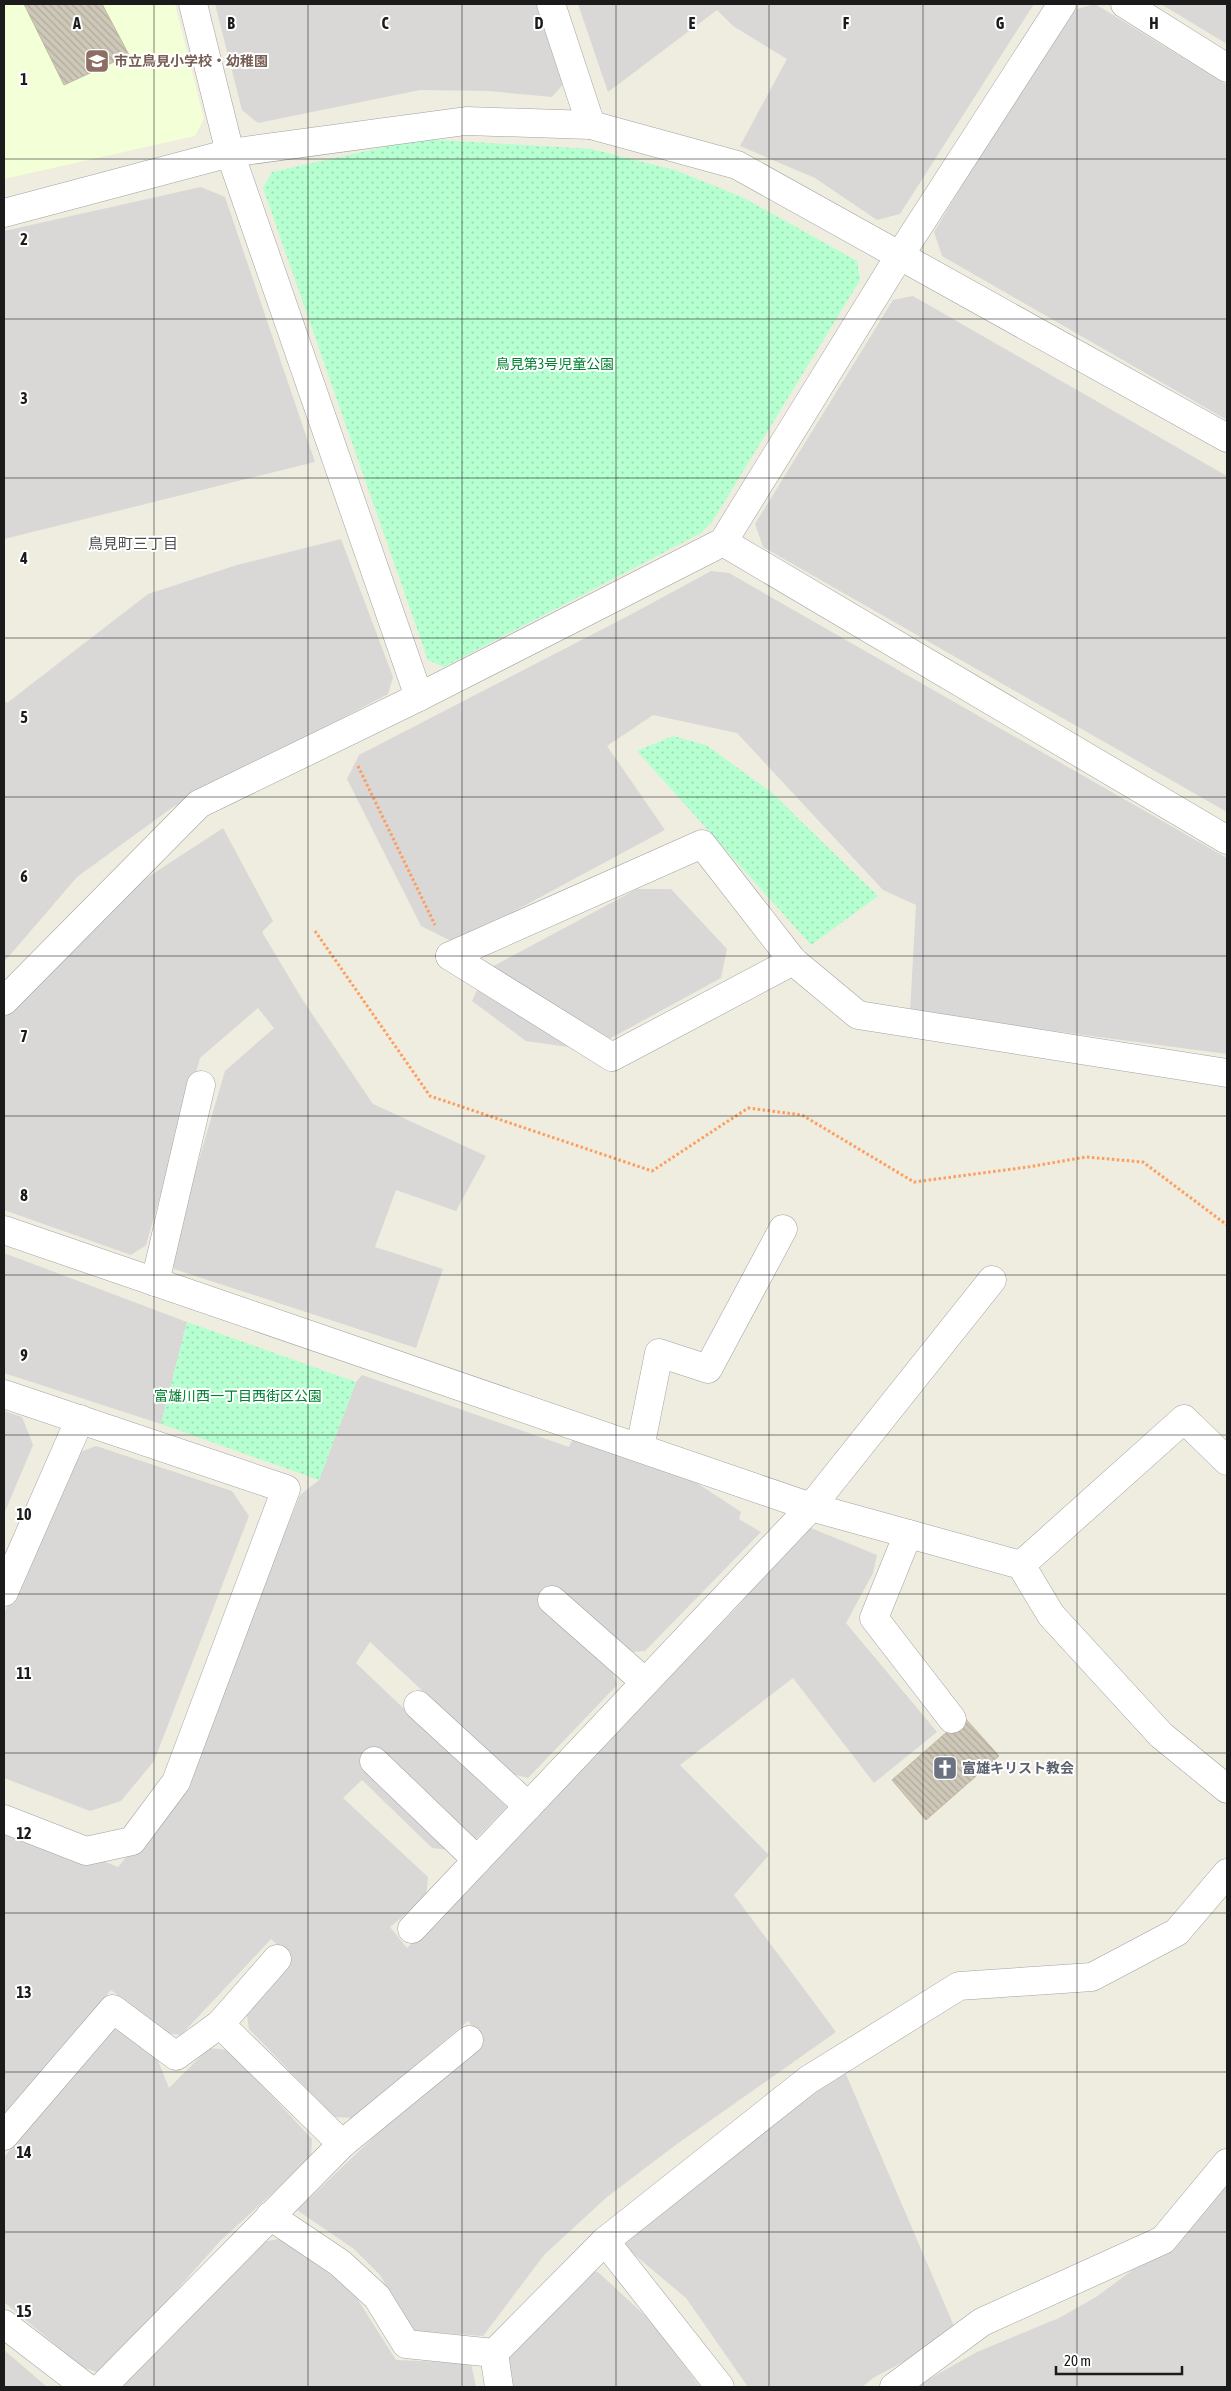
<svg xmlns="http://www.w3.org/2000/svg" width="1231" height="2391" viewBox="0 0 1231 2391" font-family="'Asap Condensed','Noto Sans JP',sans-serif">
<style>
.residential{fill:#d9d8d7}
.education{fill:#f3ffd6}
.park{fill:url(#park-dots)}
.building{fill:url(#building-back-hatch);stroke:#c1b8a0}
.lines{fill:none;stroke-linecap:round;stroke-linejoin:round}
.street-casing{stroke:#a2a2a2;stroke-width:29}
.path{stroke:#ff9d5e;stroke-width:3;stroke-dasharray:2.5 2.5;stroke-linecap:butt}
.street{stroke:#fff;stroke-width:28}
.grid{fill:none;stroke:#1b1b1b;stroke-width:1;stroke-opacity:0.55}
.labels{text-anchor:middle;stroke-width:4;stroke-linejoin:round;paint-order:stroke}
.education-label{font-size:14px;font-weight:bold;fill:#785e54;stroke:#fff;text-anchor:start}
.park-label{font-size:14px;fill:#008130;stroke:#fff}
.worship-label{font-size:14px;font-weight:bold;fill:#5b616d;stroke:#fff;text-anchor:start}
.neighbourhood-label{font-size:15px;fill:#4e4e4e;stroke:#fff}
.grid-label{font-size:16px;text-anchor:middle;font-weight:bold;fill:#1b1b1b;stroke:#fff;stroke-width:4;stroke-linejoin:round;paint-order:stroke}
</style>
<defs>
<pattern id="park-dots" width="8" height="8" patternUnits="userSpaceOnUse" patternTransform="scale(1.25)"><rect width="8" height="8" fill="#b5ffd0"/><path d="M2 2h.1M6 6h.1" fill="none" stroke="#9bdab2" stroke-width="1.8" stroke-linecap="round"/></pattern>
<pattern id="building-back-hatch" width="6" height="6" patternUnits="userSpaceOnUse" patternTransform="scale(1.25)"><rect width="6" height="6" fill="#cec8b8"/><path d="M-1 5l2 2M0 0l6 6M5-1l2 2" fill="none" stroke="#b0ab9e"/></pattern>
</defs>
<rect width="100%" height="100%" fill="#eeeddf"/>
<g class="residential">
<path d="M215,4H541L567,80L552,97L488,91L420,90L258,123L242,110Z"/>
<path d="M578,4H1034L900,214L877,220L815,178L740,146L787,59L733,26L717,10L608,92Z"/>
<path d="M1095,4L1227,85V420L942,256L934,232L1066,12Z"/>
<path d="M1161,4H1227V44Z"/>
<path d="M201,187L225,197L315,462L4,539V231Z"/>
<path d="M913,296L1227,476V812L763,547L755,524L893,300Z"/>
<path d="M341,539L393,677L388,694L173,807L77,877L4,962V700L7,703L148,594L237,565Z"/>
<path d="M711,571L729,573L1227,858V1054L910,1012L916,905L883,890L737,733L653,715L607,746L665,830L455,943L421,926L347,779L359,755L630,615Z"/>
<path d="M223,828L273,921L262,932L302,999L373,1104L486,1156L456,1211L396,1190L375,1247L443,1269L416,1348L174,1269L171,1255L225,1071L274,1028L258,1008L200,1058L146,1245L131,1255L4,1210V1017L38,981L142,881Z"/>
<path d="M637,889H671L727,949L721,978L589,1050L526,1041L472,1001L486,970Z"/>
<path d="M4,1253L187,1322L161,1424L4,1373Z"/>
<path d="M362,1375L569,1447L581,1422L627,1437L741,1512L739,1519L761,1532L645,1651L633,1652L551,1588L611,1667L617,1685L528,1778L512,1774L370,1642L356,1663L507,1807L463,1852L432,1848L362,1780L343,1798L428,1877L426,1897L390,1927L407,1948L741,1603L784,1536L806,1526L877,1555L873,1573L846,1623L937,1732L874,1783L793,1678L680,1765L769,1855L734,1895L836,2032L677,2144L607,2197L544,2255L483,2336L412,2331L380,2275L354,2249L297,2210L480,2036L468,2021L353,2118L334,2117L249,2029L246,2009L292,1958L271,1939L181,2035L166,2033L111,1990L4,2117V1821L118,1867L181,1792L300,1495L319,1480L356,1382Z"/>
<path d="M4,1411L22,1417L33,1445L4,1514Z"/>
<path d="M96,1446L232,1491L249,1516L154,1761L121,1801L90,1811L4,1778V1614L69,1456Z"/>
<path d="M115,2026L155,2053L169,2088L209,2048L229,2050L312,2139L311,2158L220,2241L103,2374L82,2367L4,2302V2157Z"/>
<path d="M842,2065L957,2333L873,2378L862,2387H748L686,2298L624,2246L626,2212Z"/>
<path d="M1227,2180V2387H915L977,2352L1059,2318L1096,2297L1149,2258Z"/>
<path d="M283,2238L353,2292L396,2360L471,2363L476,2387H121L263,2242Z"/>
<path d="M570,2269L598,2272L654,2324L700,2387H507L501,2355Z"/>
<path d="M4,2350L47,2387H4Z"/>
</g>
<path class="education" d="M4,4H175L204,119L195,136L4,179Z"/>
<g class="park">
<path d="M421,139L591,149L675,170L744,198L857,261L860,280L712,522L701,533L444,667L428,660L263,188L272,172Z"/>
<path d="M673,736L706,745L771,792L878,896L811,945L637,751Z"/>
<path d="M187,1322L356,1382L319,1480L161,1424Z"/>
</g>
<g class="building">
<path d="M24,4H102L129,55L64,85Z"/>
<path d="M964,1717L999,1756L926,1820L892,1780Z"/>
</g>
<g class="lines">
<defs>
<g id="street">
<path d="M193,4L230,153L419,697"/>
<path d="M551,4L591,125"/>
<path d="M1125,4L1227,68"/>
<path d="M4,213L230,153L466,121L591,125L737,165L1227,438"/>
<path d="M723,542L1227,840"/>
<path d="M450,956L702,844L793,961L858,1015L1227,1073"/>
<path d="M450,956L612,1057L793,961"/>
<path d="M4,1001L199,804L419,697L723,542L900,255L1062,4"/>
<path d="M4,1230L811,1507L1021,1565L1051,1615L1161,1735L1227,1789"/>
<path d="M155,1282L201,1085"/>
<path d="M4,1394L286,1489L176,1782L132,1841L86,1851L4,1819"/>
<path d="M640,1448L659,1353L708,1369L783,1229"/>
<path d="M908,1534L874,1618L952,1719"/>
<path d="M1021,1565L1184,1419L1227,1461"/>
<path d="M4,1592L80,1419"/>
<path d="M552,1600L645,1682"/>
<path d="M418,1705L528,1806"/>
<path d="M374,1761L477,1860"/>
<path d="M412,1929L811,1507L992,1280"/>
<path d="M220,2024L277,1959"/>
<path d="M4,2136L113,2009L176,2056L220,2024L342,2144"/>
<path d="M270,2216L340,2263L377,2297L406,2344L494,2353L605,2241L808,2080L959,1986L1092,1977L1177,1932L1227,1873"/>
<path d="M605,2241L720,2387"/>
<path d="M4,2324L86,2387"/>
<path d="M494,2353L499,2387"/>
<path d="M102,2387L342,2144L469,2040"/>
<path d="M894,2387L982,2322L1163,2240L1227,2163"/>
</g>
</defs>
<use href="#street" class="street-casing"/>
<g class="path">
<path d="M358,766L435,925"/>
<path d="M315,931L430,1096L652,1171L748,1108L802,1115L914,1182L1028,1167L1086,1157L1143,1162L1227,1225"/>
</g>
<use href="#street" class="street"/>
</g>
<path class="grid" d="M154,4V2387M308,4V2387M462,4V2387M616,4V2387M769,4V2387M923,4V2387M1077,4V2387M4,159H1227M4,319H1227M4,478H1227M4,638H1227M4,797H1227M4,956H1227M4,1116H1227M4,1275H1227M4,1435H1227M4,1594H1227M4,1753H1227M4,1913H1227M4,2072H1227M4,2232H1227"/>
<defs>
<symbol id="school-square" viewBox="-11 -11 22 22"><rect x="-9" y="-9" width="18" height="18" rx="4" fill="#8d6e63" stroke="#fff"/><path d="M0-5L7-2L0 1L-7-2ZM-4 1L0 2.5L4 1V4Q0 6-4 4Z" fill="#fff"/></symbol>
<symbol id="church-square" viewBox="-11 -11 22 22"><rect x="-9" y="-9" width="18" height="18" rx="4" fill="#6b7280" stroke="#fff"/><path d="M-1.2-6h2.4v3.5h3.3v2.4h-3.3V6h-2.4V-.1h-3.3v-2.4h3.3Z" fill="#fff"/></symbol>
</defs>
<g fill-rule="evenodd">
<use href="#school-square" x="83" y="47" width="28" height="28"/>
<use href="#church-square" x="931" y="1754" width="28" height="28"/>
</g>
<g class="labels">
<g class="education-label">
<text x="114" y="66">市立鳥見小学校・幼稚園</text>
</g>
<g class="park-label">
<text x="555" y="369">鳥見第3号児童公園</text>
<text x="238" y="1401">富雄川西一丁目西街区公園</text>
</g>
<g class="worship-label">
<text x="962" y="1773">富雄キリスト教会</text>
</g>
<g class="neighbourhood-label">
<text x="133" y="549">鳥見町三丁目</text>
</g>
</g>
<g class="grid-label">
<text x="77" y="29">A</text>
<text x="231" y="29">B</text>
<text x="385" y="29">C</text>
<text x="539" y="29">D</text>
<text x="692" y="29">E</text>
<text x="846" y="29">F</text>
<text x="1000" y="29">G</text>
<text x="1154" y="29">H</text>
<text x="24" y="85">1</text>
<text x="24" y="245">2</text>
<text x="24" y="404">3</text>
<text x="24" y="564">4</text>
<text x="24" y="723">5</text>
<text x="24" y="882">6</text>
<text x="24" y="1042">7</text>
<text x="24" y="1201">8</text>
<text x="24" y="1361">9</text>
<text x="24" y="1520">10</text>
<text x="24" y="1679">11</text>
<text x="24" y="1839">12</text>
<text x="24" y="1998">13</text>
<text x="24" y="2158">14</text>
<text x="24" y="2317">15</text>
</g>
<rect width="1231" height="2391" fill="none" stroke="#1b1b1b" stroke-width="10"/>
<path d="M1056 2366v8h126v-8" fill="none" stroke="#1b1b1b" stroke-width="2.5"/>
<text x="1064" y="2366" font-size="15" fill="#1b1b1b" stroke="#ffffff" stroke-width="4" paint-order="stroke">20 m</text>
</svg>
